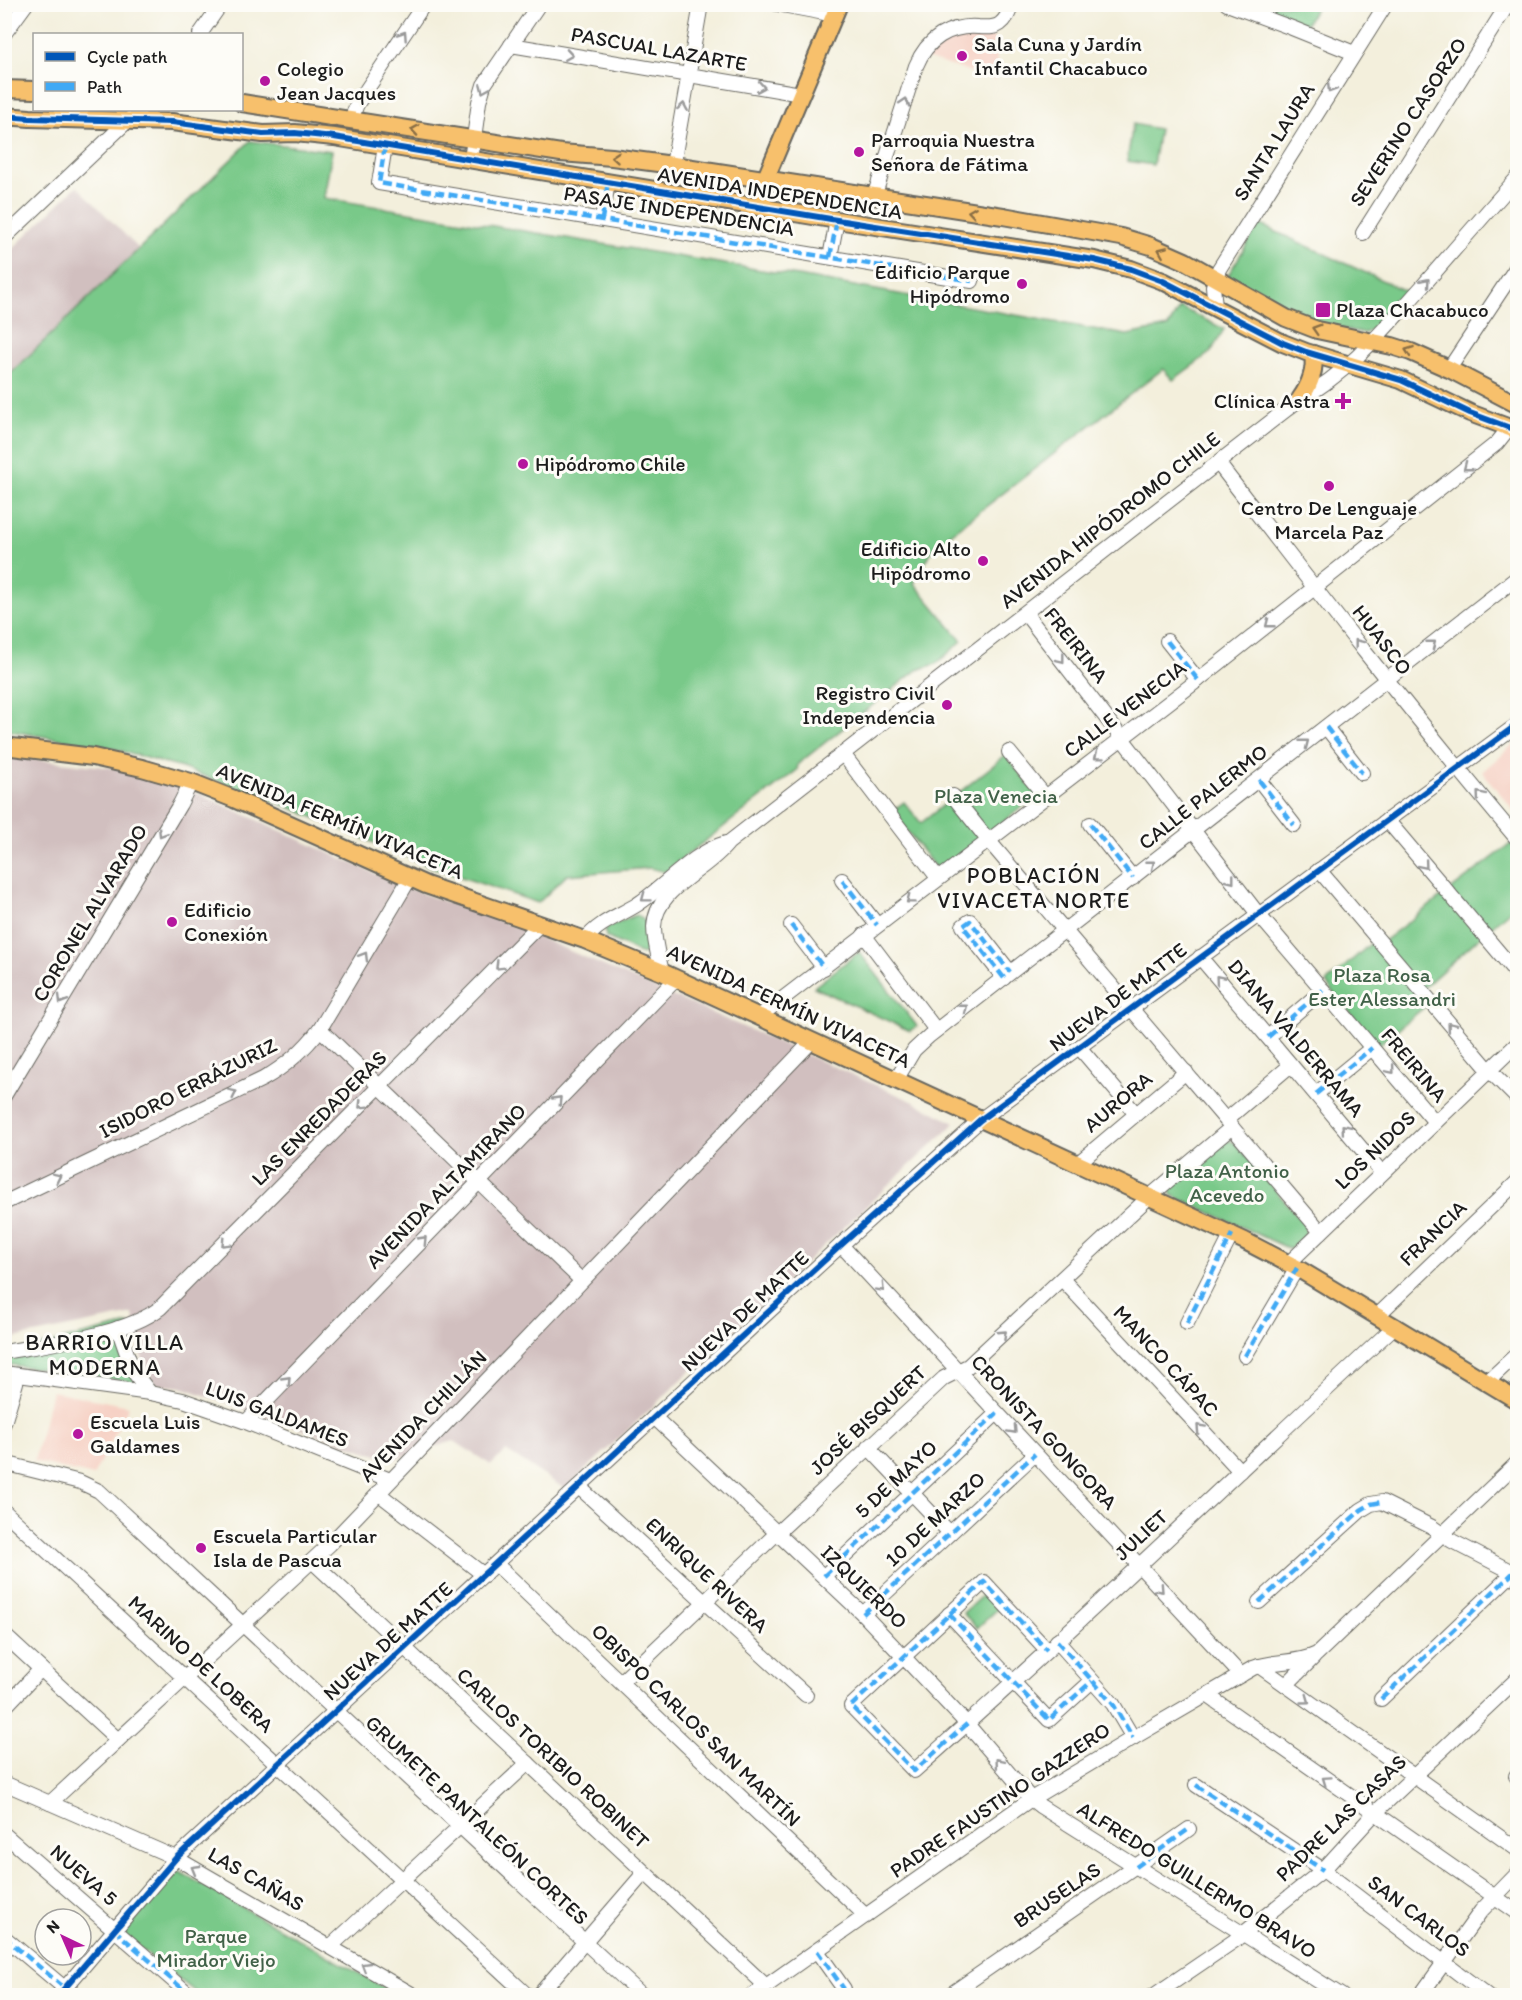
<svg xmlns="http://www.w3.org/2000/svg" width="1522" height="2000" viewBox="0 0 1522 2000" font-family="Itim,sans-serif">
<style>
.built{fill:#f6d1c5}
.industrial{fill:#d1bfbf}
.green{fill:#79c989;stroke:#4a7252;stroke-width:1.5}
.lines{fill:none;stroke-linecap:round;stroke-linejoin:round}
.minor-casing{stroke:#67665f;stroke-width:16}
.major-casing{stroke:#67665f;stroke-width:20}
.minor{stroke:#fff;stroke-width:14}
.major{stroke:#f7c06c;stroke-width:16}
.quiet{stroke:#3fa9f5;stroke-width:4.5;stroke-dasharray:9 4.5;stroke-linecap:butt}
.cycleway-casing{stroke:#fdfcf7;stroke-width:10}
.cycleway{stroke:#0057b8;stroke-width:6}
.oneway{stroke:#999}
.oneway2{stroke:#8a6e44}
.poi-dot{fill:#b5179e;stroke:#fdfcf7;stroke-width:2}
.labels{text-anchor:middle;stroke-width:6;stroke-linejoin:round;paint-order:stroke}
.poi-label{font-size:21px;fill:#1c1c1c;stroke:#fdfcf7;text-anchor:start}
.street-label{font-size:21px;fill:#1c1c1c;stroke:#fdfcf7}
.park-label{font-size:21px;fill:#416148;stroke:#fdfcf7}
.neighbourhood-label{font-size:22px;letter-spacing:1.5px;fill:#1c1c1c;stroke:#fdfcf7}
</style>
<rect width="100%" height="100%" fill="#fdfcf7"/>
<filter id="ink" filterUnits="userSpaceOnUse"><feTurbulence type="fractalNoise" baseFrequency=".0167" numOctaves="2"/><feDisplacementMap in="SourceGraphic" scale="12" xChannelSelector="R" yChannelSelector="G"/><feConvolveMatrix kernelMatrix="1 2 1 2 8 2 1 2 1" color-interpolation-filters="sRGB"/></filter>
<filter id="wash" filterUnits="userSpaceOnUse"><feTurbulence type="fractalNoise" baseFrequency=".008" numOctaves="4" result="noise"/><feDisplacementMap in="SourceGraphic" scale="24" xChannelSelector="R" yChannelSelector="G"/><feGaussianBlur stdDeviation="1.35" result="paint"/><feColorMatrix in="noise" values="0 0 0 0 0 0 0 0 0 0 0 0 0 0 0 0 0 1.4 0 .05"/><feComposite in="paint" operator="in"/></filter>
<g filter="url(#wash)">
<rect width="100%" height="100%" fill="#f3efdc"/>
<g class="built">
<path d="M989,33L997,42L996,80L926,58L934,49L949,38L961,34Z"/>
<path d="M1517,741V814L1482,772Z"/>
<path d="M52,1391L129,1406L93,1476L34,1461Z"/>
</g>
<g class="industrial">
<path d="M77,186L139,249L5,379V256Z"/>
<path d="M5,756L115,768L193,791L402,886L515,927L912,1101L955,1123L565,1489L506,1451L491,1465L454,1441L391,1460L181,1387L154,1384L139,1351L133,1314L5,1340Z"/>
</g>
<g class="green">
<path d="M1253,5H1318L1305,25Z"/>
<path d="M1133,124L1159,129L1153,165L1127,161Z"/>
<path d="M250,141L332,151L324,198L804,277L1127,335L1168,327L1180,307L1224,329L1211,352L1173,380L1163,369L934,547L914,583L962,641L936,664L917,670L798,764L797,770L665,872L650,868L567,875L538,903L429,866L284,805L182,768L107,747L5,730V379Z"/>
<path d="M1259,224L1410,293L1385,322L1365,333L1330,327L1296,316L1227,277Z"/>
<path d="M1006,755L1037,795L942,871L937,870L892,811L904,802L921,823Z"/>
<path d="M1516,840L1517,841V904L1422,989L1433,1000L1377,1046L1326,983L1378,937L1382,942Z"/>
<path d="M636,915C651,920 649,935 651,949L642,954L606,937L605,930L608,927Z"/>
<path d="M859,952L917,1026L910,1031L814,987Z"/>
<path d="M1228,1140L1235,1143L1305,1225L1306,1235L1290,1249L1171,1195V1188Z"/>
<path d="M129,1324V1350L144,1383L5,1364L4,1354Z"/>
<path d="M987,1591L1001,1606L977,1628L963,1613Z"/>
<path d="M178,1871L397,1995H199L122,1934Z"/>
</g>
</g>
<g filter="url(#ink)">
<g class="lines">
<defs>
<g id="minor">
<path d="M777,4L835,15"/>
<path d="M1227,4L1292,28L1354,53"/>
<path d="M4,34L26,4"/>
<path d="M200,34L221,4"/>
<path d="M511,45L801,94"/>
<path d="M351,120L357,104L424,4"/>
<path d="M385,146L379,183L972,281"/>
<path d="M471,160L479,102L484,85L539,4"/>
<path d="M673,165L701,4"/>
<path d="M874,197L916,66C927,39 949,25 978,27C986,27 993,29 1000,24C1007,19 1009,12 1012,4"/>
<path d="M602,219L608,182"/>
<path d="M1363,233L1508,4"/>
<path d="M4,238L139,110"/>
<path d="M830,257L837,220"/>
<path d="M1215,307L1213,286L1219,269L1386,4"/>
<path d="M1449,369L1518,265"/>
<path d="M1218,463C1316,590 1414,717 1518,840"/>
<path d="M1025,613L1258,914L1435,1122"/>
<path d="M1167,641L1198,680"/>
<path d="M1326,727L1362,773"/>
<path d="M1009,752L1045,796"/>
<path d="M843,754L938,878"/>
<path d="M1259,780L1294,825"/>
<path d="M953,796L988,840L1321,1232"/>
<path d="M1387,820L1518,975"/>
<path d="M1090,824L1133,878"/>
<path d="M1319,870L1489,1070L1518,1099"/>
<path d="M842,880L877,925"/>
<path d="M791,925L824,968"/>
<path d="M864,935L936,1030"/>
<path d="M585,940C599,922 619,916 638,904C665,886 694,852 726,843"/>
<path d="M1200,957L1382,1173"/>
<path d="M662,972C659,958 654,942 654,927C655,888 707,871 728,843L1300,399C1349,373 1385,328 1421,288C1453,251 1485,214 1518,177"/>
<path d="M1004,978L963,926L970,921L1010,972"/>
<path d="M760,1016L1198,680L1497,443L1509,428"/>
<path d="M320,1029L581,1280"/>
<path d="M1268,1037L1323,990"/>
<path d="M1079,1047L1136,1114"/>
<path d="M896,1080L914,1050L929,1036L1518,577"/>
<path d="M1316,1094L1372,1048"/>
<path d="M4,1096L180,804L191,782"/>
<path d="M1226,1120L1291,1065"/>
<path d="M1077,1164L1186,1072"/>
<path d="M4,1203L263,1079C286,1066 304,1050 320,1029L410,878"/>
<path d="M841,1245L1241,1675"/>
<path d="M1289,1263L1518,1043"/>
<path d="M1062,1279L1240,1471"/>
<path d="M1377,1316L1518,1181"/>
<path d="M1187,1323L1232,1234"/>
<path d="M118,1328L133,1371L150,1393"/>
<path d="M4,1352C48,1344 126,1335 160,1308L540,924"/>
<path d="M1245,1356L1297,1268"/>
<path d="M4,1373L150,1393L183,1400L246,1422L390,1480"/>
<path d="M1487,1382L1518,1353"/>
<path d="M654,1417L863,1614L967,1724L1031,1799L1040,1806L1342,1996"/>
<path d="M246,1422L676,979"/>
<path d="M4,1423L18,1376"/>
<path d="M868,1447L950,1533"/>
<path d="M4,1463L80,1482L99,1491L643,1996"/>
<path d="M579,1487L806,1695"/>
<path d="M378,1493L484,1575"/>
<path d="M4,1511L528,1996"/>
<path d="M312,1561L766,1986"/>
<path d="M496,1564L866,1916"/>
<path d="M824,1576L997,1413"/>
<path d="M1259,1602L1361,1510L1371,1504L1382,1502L1432,1527L1452,1541L1518,1575"/>
<path d="M863,1614L1035,1454"/>
<path d="M949,1614L1049,1720L1092,1681"/>
<path d="M4,1635L118,1740"/>
<path d="M1057,1641L1113,1704L1133,1738"/>
<path d="M1047,1650L984,1582L851,1706L914,1771C1077,1627 1234,1475 1395,1326"/>
<path d="M1259,1666L1518,1850"/>
<path d="M621,1682L777,1533L944,1378L968,1366L1149,1197L1232,1127"/>
<path d="M1286,1685L1314,1657"/>
<path d="M1207,1695L1518,1913"/>
<path d="M1381,1699L1513,1573"/>
<path d="M4,1708L41,1669"/>
<path d="M1516,1776L1518,1775"/>
<path d="M4,1783L176,1858L415,1996"/>
<path d="M1196,1785L1323,1870L1488,1996"/>
<path d="M50,1803L330,1544L811,1042"/>
<path d="M4,1834L191,1996"/>
<path d="M4,1937L74,1996"/>
<path d="M331,1946L528,1763"/>
<path d="M817,1951L844,1989"/>
<path d="M58,1996L176,1858L841,1245L980,1120L1518,724"/>
<path d="M538,1996L644,1873"/>
<path d="M752,1996L1031,1799L1133,1738L1253,1668C1274,1660 1297,1664 1317,1654L1518,1462"/>
<path d="M948,1996L1189,1829"/>
<path d="M1153,1996L1234,1941L1323,1870L1374,1814L1518,1678"/>
<path d="M1420,1996L1481,1911L1518,1873"/>
</g>
<g id="major">
<path d="M4,89L34,90"/>
<path d="M242,103L561,153L612,157L673,165L1003,216L1121,237L1151,246L1185,261L1286,318L1317,330L1392,346L1411,352L1449,369L1518,405"/>
<path d="M4,116L30,118L172,122L263,134L295,133L334,137L837,220L1094,260L1131,269L1163,281L1283,343L1306,352L1401,380L1470,413L1518,431"/>
<path d="M762,208L765,180L839,4"/>
<path d="M1300,399C1310,385 1316,371 1313,354"/>
<path d="M4,746L93,757L142,768L191,782L234,799L426,885L585,940L662,972L1245,1241L1297,1268L1518,1401"/>
</g>
</defs>
<use href="#minor" class="minor-casing"/>
<use href="#major" class="major-casing"/>
<use href="#minor" class="minor"/>
<use href="#major" class="major"/>
<g class="quiet">
<path d="M385,146L379,183L972,281"/>
<path d="M602,219L608,182"/>
<path d="M830,257L837,220"/>
<path d="M1167,641L1198,680"/>
<path d="M1326,727L1362,773"/>
<path d="M1259,780L1294,825"/>
<path d="M1090,824L1133,878"/>
<path d="M842,880L877,925"/>
<path d="M791,925L824,968"/>
<path d="M1004,978L963,926L970,921L1010,972"/>
<path d="M1268,1037L1323,990"/>
<path d="M1316,1094L1372,1048"/>
<path d="M1187,1323L1232,1234"/>
<path d="M1245,1356L1297,1268"/>
<path d="M824,1576L997,1413"/>
<path d="M1259,1602L1361,1510L1371,1504L1382,1502"/>
<path d="M863,1614L1035,1454"/>
<path d="M949,1614L1049,1720L1092,1681"/>
<path d="M1057,1641L1113,1704L1133,1738"/>
<path d="M1381,1699L1513,1573"/>
<path d="M967,1724L914,1771L851,1706L984,1582L1047,1650"/>
<path d="M1516,1776L1518,1775"/>
<path d="M1196,1785L1323,1870"/>
<path d="M1136,1867L1189,1829"/>
<path d="M114,1929L121,1936L191,1996"/>
<path d="M4,1937L74,1996"/>
<path d="M817,1951L844,1989"/>
</g>
<defs>
<g id="cycleway">
<path d="M4,116L30,118L172,122L263,134L295,133L334,137L837,220L1094,260L1131,269L1163,281L1283,343L1306,352L1401,380L1470,413L1518,431"/>
<path d="M58,1996L176,1858L841,1245L980,1120L1518,724"/>
</g>
</defs>
<use href="#cycleway" class="cycleway-casing"/>
<use href="#cycleway" class="cycleway"/>
</g>
<defs><path id="oneway-chevron" d="M-2-3.5L2.5 0L-2 3.5" fill="none" stroke-width="1.6" stroke-linecap="round" stroke-linejoin="round" transform="scale(1.5)"/></defs>
<g class="oneway">
<use href="#oneway-chevron" transform="translate(403 35) rotate(-56)"/>
<use href="#oneway-chevron" transform="translate(569 55) rotate(9)"/>
<use href="#oneway-chevron" transform="translate(761 87) rotate(10)"/>
<use href="#oneway-chevron" transform="translate(484 89) rotate(113)"/>
<use href="#oneway-chevron" transform="translate(1331 89) rotate(122)"/>
<use href="#oneway-chevron" transform="translate(905 102) rotate(-72)"/>
<use href="#oneway-chevron" transform="translate(683 107) rotate(-80)"/>
<use href="#oneway-chevron" transform="translate(1426 282) rotate(-49)"/>
<use href="#oneway-chevron" transform="translate(1467 467) rotate(142)"/>
<use href="#oneway-chevron" transform="translate(1269 624) rotate(142)"/>
<use href="#oneway-chevron" transform="translate(1358 643) rotate(-128)"/>
<use href="#oneway-chevron" transform="translate(1432 644) rotate(-38)"/>
<use href="#oneway-chevron" transform="translate(1061 659) rotate(52)"/>
<use href="#oneway-chevron" transform="translate(1305 743) rotate(-38)"/>
<use href="#oneway-chevron" transform="translate(1098 756) rotate(143)"/>
<use href="#oneway-chevron" transform="translate(1480 795) rotate(-130)"/>
<use href="#oneway-chevron" transform="translate(162 833) rotate(121)"/>
<use href="#oneway-chevron" transform="translate(1151 864) rotate(-38)"/>
<use href="#oneway-chevron" transform="translate(1424 865) rotate(50)"/>
<use href="#oneway-chevron" transform="translate(1231 880) rotate(52)"/>
<use href="#oneway-chevron" transform="translate(645 898) rotate(143)"/>
<use href="#oneway-chevron" transform="translate(910 900) rotate(143)"/>
<use href="#oneway-chevron" transform="translate(364 956) rotate(-59)"/>
<use href="#oneway-chevron" transform="translate(499 966) rotate(135)"/>
<use href="#oneway-chevron" transform="translate(1219 979) rotate(-130)"/>
<use href="#oneway-chevron" transform="translate(62 1000) rotate(121)"/>
<use href="#oneway-chevron" transform="translate(964 1008) rotate(-38)"/>
<use href="#oneway-chevron" transform="translate(1451 1026) rotate(-130)"/>
<use href="#oneway-chevron" transform="translate(1391 1070) rotate(50)"/>
<use href="#oneway-chevron" transform="translate(233 1093) rotate(-26)"/>
<use href="#oneway-chevron" transform="translate(558 1100) rotate(-46)"/>
<use href="#oneway-chevron" transform="translate(362 1105) rotate(135)"/>
<use href="#oneway-chevron" transform="translate(1345 1128) rotate(-130)"/>
<use href="#oneway-chevron" transform="translate(57 1177) rotate(-26)"/>
<use href="#oneway-chevron" transform="translate(423 1240) rotate(-46)"/>
<use href="#oneway-chevron" transform="translate(225 1243) rotate(135)"/>
<use href="#oneway-chevron" transform="translate(881 1288) rotate(47)"/>
<use href="#oneway-chevron" transform="translate(1003 1334) rotate(-43)"/>
<use href="#oneway-chevron" transform="translate(287 1380) rotate(-46)"/>
<use href="#oneway-chevron" transform="translate(1200 1428) rotate(-133)"/>
<use href="#oneway-chevron" transform="translate(1013 1430) rotate(47)"/>
<use href="#oneway-chevron" transform="translate(1160 1589) rotate(47)"/>
<use href="#oneway-chevron" transform="translate(1306 1700) rotate(36)"/>
<use href="#oneway-chevron" transform="translate(999 1762) rotate(-130)"/>
<use href="#oneway-chevron" transform="translate(1326 1780) rotate(-145)"/>
<use href="#oneway-chevron" transform="translate(195 1869) rotate(-150)"/>
<use href="#oneway-chevron" transform="translate(365 1966) rotate(-149)"/>
</g>
<g class="oneway2">
<use href="#oneway-chevron" transform="translate(415 130) rotate(-171)"/>
<use href="#oneway-chevron" transform="translate(615 157) rotate(-175)"/>
<use href="#oneway-chevron" transform="translate(972 212) rotate(-172)"/>
<use href="#oneway-chevron" transform="translate(1162 251) rotate(-157)"/>
<use href="#oneway-chevron" transform="translate(1316 329) rotate(-163)"/>
<use href="#oneway-chevron" transform="translate(1409 351) rotate(-160)"/>
</g>
</g>
<g class="poi-dot">
<circle cx="962" cy="56" r="6"/>
<circle cx="265" cy="81" r="6"/>
<circle cx="859" cy="152" r="6"/>
<circle cx="1022" cy="284" r="6"/>
<rect x="1315" y="302" width="16" height="16" rx="3"/>
<path d="M1340 392h6v6h6v6h-6v6h-6v-6h-6v-6h6z"/>
<circle cx="523" cy="464" r="6"/>
<circle cx="1329" cy="486" r="6"/>
<circle cx="983" cy="561" r="6"/>
<circle cx="947" cy="705" r="6"/>
<circle cx="172" cy="922" r="6"/>
<circle cx="78" cy="1434" r="6"/>
<circle cx="201" cy="1548" r="6"/>
</g>
<g class="labels">
<g class="poi-label">
<text x="974" y="51">Sala Cuna y Jardín<tspan x="974" dy="24">Infantil Chacabuco</tspan></text>
<text x="277" y="76">Colegio<tspan x="277" dy="24">Jean Jacques</tspan></text>
<text x="871" y="147">Parroquia Nuestra<tspan x="871" dy="24">Señora de Fátima</tspan></text>
<text x="1010" y="279" text-anchor="end">Edificio Parque<tspan x="1010" dy="24">Hipódromo</tspan></text>
<text x="1336" y="317">Plaza Chacabuco</text>
<text x="1330" y="408" text-anchor="end">Clínica Astra</text>
<text x="535" y="471">Hipódromo Chile</text>
<text x="1329" y="515" text-anchor="middle">Centro De Lenguaje<tspan x="1329" dy="24">Marcela Paz</tspan></text>
<text x="971" y="556" text-anchor="end">Edificio Alto<tspan x="971" dy="24">Hipódromo</tspan></text>
<text x="935" y="700" text-anchor="end">Registro Civil<tspan x="935" dy="24">Independencia</tspan></text>
<text x="184" y="917">Edificio<tspan x="184" dy="24">Conexión</tspan></text>
<text x="90" y="1429">Escuela Luis<tspan x="90" dy="24">Galdames</tspan></text>
<text x="213" y="1543">Escuela Particular<tspan x="213" dy="24">Isla de Pascua</tspan></text>
</g>
<g class="street-label">
<text transform="translate(659 49) rotate(10)" y="7">PASCUAL LAZARTE</text>
<text transform="translate(1408 122) rotate(-57)" y="7">SEVERINO CASORZO</text>
<text transform="translate(1274 142) rotate(-58)" y="7">SANTA LAURA</text>
<text transform="translate(780 193) rotate(9)" y="7">AVENIDA INDEPENDENCIA</text>
<text transform="translate(679 211) rotate(9)" y="7">PASAJE INDEPENDENCIA</text>
<text transform="translate(1110 520) rotate(-38)" y="7">AVENIDA HIPÓDROMO CHILE</text>
<text transform="translate(1382 640) rotate(52)" y="7">HUASCO</text>
<text transform="translate(1076 645) rotate(52)" y="7">FREIRINA</text>
<text transform="translate(1125 709) rotate(-37)" y="7">CALLE VENECIA</text>
<text transform="translate(1203 797) rotate(-38)" y="7">CALLE PALERMO</text>
<text transform="translate(340 821) rotate(23)" y="7">AVENIDA FERMÍN VIVACETA</text>
<text transform="translate(90 913) rotate(-59)" y="7">CORONEL ALVARADO</text>
<text transform="translate(1118 997) rotate(-37)" y="7">NUEVA DE MATTE</text>
<text transform="translate(789 1006) rotate(25)" y="7">AVENIDA FERMÍN VIVACETA</text>
<text transform="translate(1296 1038) rotate(50)" y="7">DIANA VALDERRAMA</text>
<text transform="translate(1414 1065) rotate(50)" y="7">FREIRINA</text>
<text transform="translate(188 1088) rotate(-27)" y="7">ISIDORO ERRÁZURIZ</text>
<text transform="translate(1118 1102) rotate(-40)" y="7">AURORA</text>
<text transform="translate(319 1118) rotate(-45)" y="7">LAS ENREDADERAS</text>
<text transform="translate(1375 1150) rotate(-44)" y="7">LOS NIDOS</text>
<text transform="translate(446 1186) rotate(-46)" y="7">AVENIDA ALTAMIRANO</text>
<text transform="translate(1433 1233) rotate(-44)" y="7">FRANCIA</text>
<text transform="translate(745 1311) rotate(-43)" y="7">NUEVA DE MATTE</text>
<text transform="translate(1166 1361) rotate(47)" y="7">MANCO CÁPAC</text>
<text transform="translate(277 1414) rotate(21)" y="7">LUIS GALDAMES</text>
<text transform="translate(423 1416) rotate(-46)" y="7">AVENIDA CHILLÁN</text>
<text transform="translate(868 1420) rotate(-43)" y="7">JOSÉ BISQUERT</text>
<text transform="translate(1044 1432) rotate(47)" y="7">CRONISTA GONGORA</text>
<text transform="translate(896 1479) rotate(-43)" y="7">5 DE MAYO</text>
<text transform="translate(935 1519) rotate(-43)" y="7">10 DE MARZO</text>
<text transform="translate(1141 1535) rotate(-43)" y="7">JULIET</text>
<text transform="translate(707 1575) rotate(43)" y="7">ENRIQUE RIVERA</text>
<text transform="translate(864 1587) rotate(44)" y="7">IZQUIERDO</text>
<text transform="translate(388 1641) rotate(-42)" y="7">NUEVA DE MATTE</text>
<text transform="translate(201 1664) rotate(43)" y="7">MARINO DE LOBERA</text>
<text transform="translate(696 1725) rotate(44)" y="7">OBISPO CARLOS SAN MARTÍN</text>
<text transform="translate(553 1758) rotate(43)" y="7">CARLOS TORIBIO ROBINET</text>
<text transform="translate(1000 1800) rotate(-34)" y="7">PADRE FAUSTINO GAZZERO</text>
<text transform="translate(1341 1818) rotate(-44)" y="7">PADRE LAS CASAS</text>
<text transform="translate(477 1820) rotate(43)" y="7">GRUMETE PANTALEÓN CORTES</text>
<text transform="translate(84 1875) rotate(41)" y="7">NUEVA 5</text>
<text transform="translate(256 1879) rotate(30)" y="7">LAS CAÑAS</text>
<text transform="translate(1197 1880) rotate(32)" y="7">ALFREDO GUILLERMO BRAVO</text>
<text transform="translate(1057 1895) rotate(-34)" y="7">BRUSELAS</text>
<text transform="translate(1419 1916) rotate(37)" y="7">SAN CARLOS</text>
</g>
<g class="park-label">
<text x="996" y="803">Plaza Venecia</text>
<text x="1382" y="982">Plaza Rosa<tspan x="1382" dy="24">Ester Alessandri</tspan></text>
<text x="1227" y="1178">Plaza Antonio<tspan x="1227" dy="24">Acevedo</tspan></text>
<text x="216" y="1943">Parque<tspan x="216" dy="24">Mirador Viejo</tspan></text>
</g>
<g class="neighbourhood-label">
<text x="1034" y="883">POBLACIÓN<tspan x="1034" dy="25">VIVACETA NORTE</tspan></text>
<text x="105" y="1350">BARRIO VILLA<tspan x="105" dy="25">MODERNA</tspan></text>
</g>
</g>
<rect width="1522" height="2000" fill="none" stroke="#fdfcf7" stroke-width="24"/>
<rect x="33" y="33" width="210" height="78" fill="#fdfcf7" stroke="#a3a29f" stroke-width="1.5"/>
<rect x="45" y="52" width="30" height="9" fill="#0057b8" stroke="#a3a29f" stroke-width="1.5"/>
<text x="87" y="63" font-size="18" fill="#1c1c1c">Cycle path</text>
<rect x="45" y="82" width="30" height="9" fill="#3fa9f5" stroke="#a3a29f" stroke-width="1.5"/>
<text x="87" y="93" font-size="18" fill="#1c1c1c">Path</text>
<g transform="translate(63 1937) rotate(316)"><circle r="28" fill="#fdfcf7" stroke="#a3a29f" stroke-width="1.5"/>
<path d="M0-4.5L10 22L0 15L-10 22Z" fill="#b5179e"/>
<text y="-9" font-size="16" font-weight="bold" text-anchor="middle" fill="#1c1c1c">N</text>
</g>
</svg>
